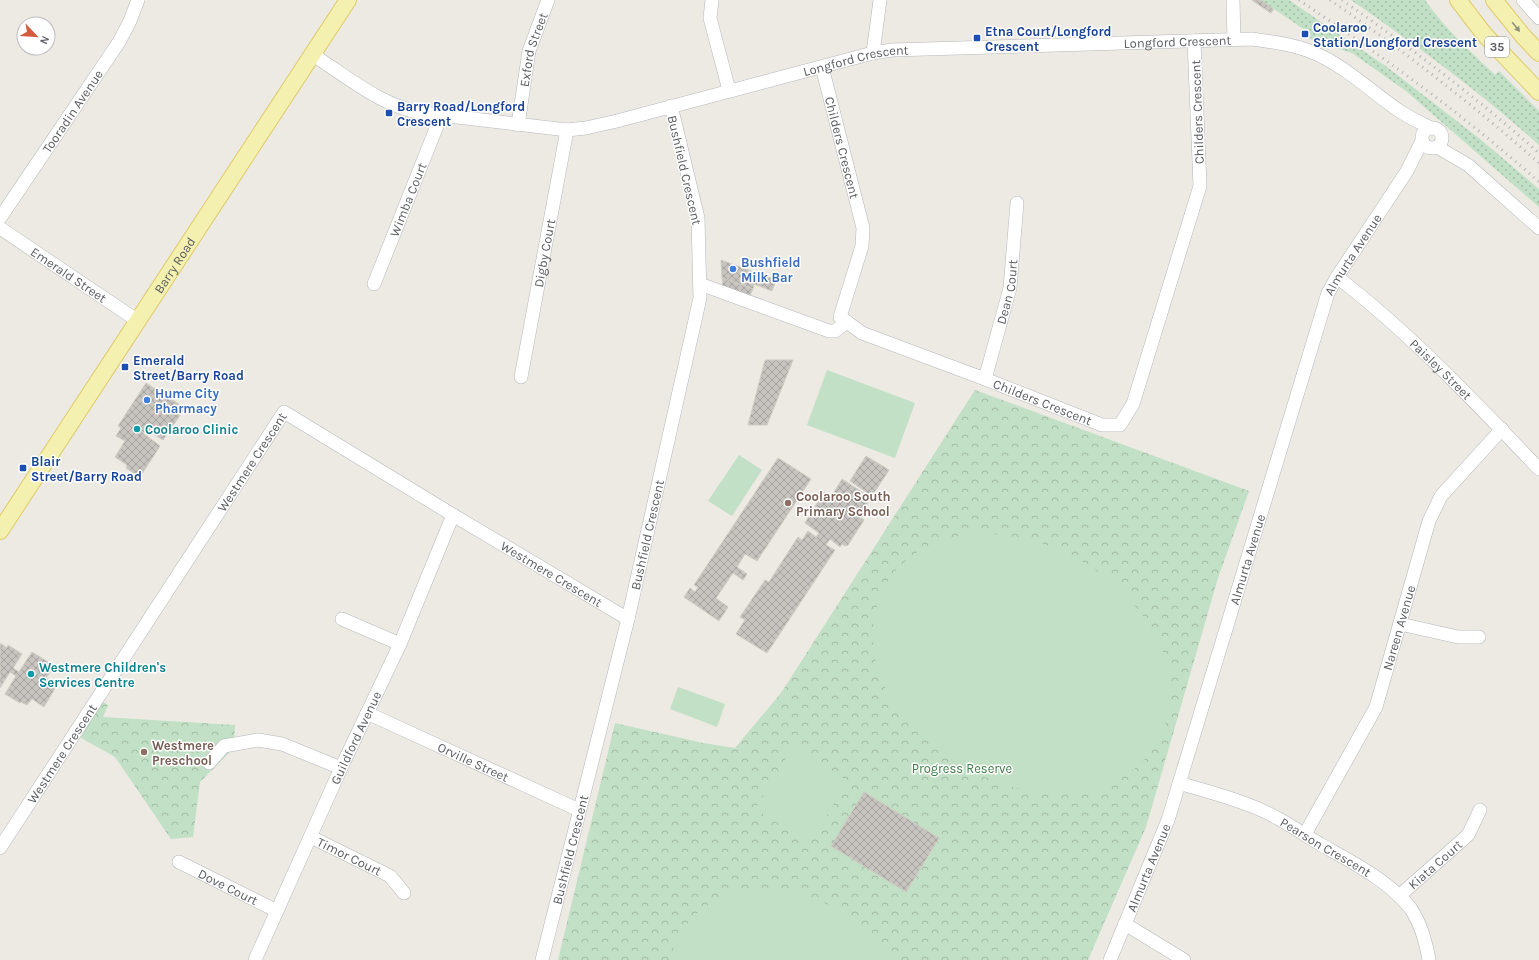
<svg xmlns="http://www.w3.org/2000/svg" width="1539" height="960" viewBox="0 0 1539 960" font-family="Karla,sans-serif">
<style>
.grass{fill:url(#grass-dots)}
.forest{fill:url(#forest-crowns)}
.garden{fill:#c2e0c5}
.building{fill:url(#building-cross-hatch);stroke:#cfcdc2}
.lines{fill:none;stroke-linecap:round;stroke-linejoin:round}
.minor-casing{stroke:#b5b7bb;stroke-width:14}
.major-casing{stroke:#dfca68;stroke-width:18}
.minor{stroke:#fff;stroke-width:13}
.major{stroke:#f4f0af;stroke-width:16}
.rail{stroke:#b1b1b2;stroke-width:3;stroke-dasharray:1 5;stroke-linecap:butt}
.oneway{fill:#91907c}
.transit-dot{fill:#1a4fb4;stroke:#fff;stroke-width:1.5}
.shop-dot{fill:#3f7fe0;stroke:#fff;stroke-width:1.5}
.culture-dot{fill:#0f9aa8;stroke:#fff;stroke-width:1.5}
.education-dot{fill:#8d6e63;stroke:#fff;stroke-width:1.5}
.labels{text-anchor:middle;stroke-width:3;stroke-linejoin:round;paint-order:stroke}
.shield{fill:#fff;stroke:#8c8e90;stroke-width:1}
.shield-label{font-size:12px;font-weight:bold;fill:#5b5d61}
.transit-label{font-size:13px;font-weight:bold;fill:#164399;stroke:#fff;text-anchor:start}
.street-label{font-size:13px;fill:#5b5d61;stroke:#fff}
.shop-label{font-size:13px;font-weight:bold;fill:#366cbe;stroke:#fff;text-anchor:start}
.culture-label{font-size:13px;font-weight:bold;fill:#0d838f;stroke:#fff;text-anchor:start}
.education-label{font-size:13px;font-weight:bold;fill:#785e54;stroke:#fff;text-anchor:start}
.park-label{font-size:13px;fill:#3e7d48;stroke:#fff}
</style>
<defs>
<pattern id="grass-dots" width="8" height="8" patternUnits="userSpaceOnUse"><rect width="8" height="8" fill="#c2e0c5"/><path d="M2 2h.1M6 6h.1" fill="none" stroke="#a1b9a3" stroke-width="1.8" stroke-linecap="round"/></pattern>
<pattern id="forest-crowns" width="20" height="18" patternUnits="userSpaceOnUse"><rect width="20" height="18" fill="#c2e0c5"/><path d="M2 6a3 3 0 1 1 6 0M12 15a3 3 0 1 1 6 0" fill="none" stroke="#a1b9a3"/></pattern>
<pattern id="building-cross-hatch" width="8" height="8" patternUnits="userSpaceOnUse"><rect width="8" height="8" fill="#c7c4bf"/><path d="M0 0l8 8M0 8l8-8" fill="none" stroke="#a5a29f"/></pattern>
</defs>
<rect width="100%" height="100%" fill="#eceae3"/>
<g class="grass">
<path d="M1257,0H1289L1387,67L1480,139L1539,189V207L1406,91L1352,53L1312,40L1309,37L1311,34L1274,9L1271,13L1255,2Z"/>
<path d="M1351,0H1425C1444,28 1471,52 1495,75L1499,71L1539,111V145C1480,92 1416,45 1351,0Z"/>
</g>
<g class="forest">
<path d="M975,390L1249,491L1218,578L1146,827L1088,960H558L615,723L703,743L735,748L781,693Z"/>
<path d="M99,699L108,705L103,717L235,725L234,748L200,782L193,837L171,839L115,757L76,735Z"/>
</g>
<g class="garden">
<path d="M827,370L915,403L895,458L807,425Z"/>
<path d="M739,455L762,470L732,516L708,501Z"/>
<path d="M980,533C1010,535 1038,540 1065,552C1107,572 1148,610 1164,654C1170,671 1171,688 1169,706C1165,741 1146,764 1116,781C1090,796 1059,796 1030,791C957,777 870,714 873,632C874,608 881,586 898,568C922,544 947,536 980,533Z"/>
<path d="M678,687L725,704L717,727L670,709Z"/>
<path d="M793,747L848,781L810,843L755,809Z"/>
<path d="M764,889C820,893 863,917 898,960H670C683,913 716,891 764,889Z"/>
</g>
<g class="building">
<path d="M1252,0H1261L1273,9L1271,13Z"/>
<path d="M1252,0H1261L1273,9L1271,13Z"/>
<path d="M721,260L776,280L772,291L754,284L753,289L722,278Z"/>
<path d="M722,278L753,289L749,297L723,287Z"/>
<path d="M765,360H793L767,425H748Z"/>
<path d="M146,383L185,408L163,440L153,434L158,427L156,425L150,434L145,430L143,433L160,446L140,477L126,468L127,465L115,457L125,441L116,436L121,428L118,426Z"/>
<path d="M866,456L889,470L872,496L850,481Z"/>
<path d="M778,458L811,479L757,561L745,554L737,567L747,574L743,580L733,573L716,598L728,607L719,621L684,597L690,588L695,592L698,587L694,585Z"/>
<path d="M842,479L871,498L859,516L864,520L848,545L845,546L842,544L840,547L830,539L826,545L835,550L767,653L736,634L745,620L740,617L765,580L769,582L798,537L802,540L808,531L816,537L819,533L805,523L824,492L831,497Z"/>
<path d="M0,643L7,648L8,645L22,654L13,668L19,672L32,652L48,662L45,667L51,671L46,678L57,685L44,707L32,699L27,705L21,702L20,703L5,694L16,676L10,672L0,688Z"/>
<path d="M864,792L939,838L906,892L831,846Z"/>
</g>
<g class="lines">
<defs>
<g id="minor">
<path d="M712,0L710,18L729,90"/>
<path d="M1233,0L1234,40"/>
<path d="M1523,0L1539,18"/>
<path d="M873,53L880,0"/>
<path id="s1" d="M313,55C348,77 382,107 423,113L567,130L586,128L617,121L873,53L892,50L1252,39C1272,42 1293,44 1312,52C1346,66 1371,92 1401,112C1410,118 1421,123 1431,128"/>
<path id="s2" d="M822,67L863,228L862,246L840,317L862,333L985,379L1102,425H1120L1133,404L1200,186L1194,41"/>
<path id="s3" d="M518,125L529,51L548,0"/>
<circle cx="1432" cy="138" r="10"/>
<path d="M1437,147L1468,165L1539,228"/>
<path id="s4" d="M0,218L119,42L130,21L138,0"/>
<path id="s5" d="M0,228L138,321"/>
<path id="s6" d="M1337,277C1410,333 1475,402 1539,469"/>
<path id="s7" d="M374,284L441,116"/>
<path d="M700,284L829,331H835L847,322"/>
<path id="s8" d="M521,377L567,130"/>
<path id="s9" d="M985,379L1010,288L1017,203"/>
<path d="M342,619L400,644"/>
<path d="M1400,624L1458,637H1479"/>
<path id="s10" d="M367,713L579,810"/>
<path d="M209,763L224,746L258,740L282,744L341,768"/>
<path id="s11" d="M1179,783C1202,790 1226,796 1249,805C1274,814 1297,830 1320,844C1350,861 1390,881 1411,909C1421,924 1426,942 1429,960"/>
<path id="s12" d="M1305,834L1376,707L1429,521L1441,496L1502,429"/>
<path id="s13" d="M311,837L390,876L404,893"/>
<path id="s14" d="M0,848L284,412L453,515L628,619"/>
<path id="s15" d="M179,862L277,911"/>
<path id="s16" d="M1399,896L1468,835L1480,810"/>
<path d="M1125,924L1184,960"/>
<path id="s17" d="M255,960L341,768L400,644L453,515"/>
<path id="s18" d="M542,960L628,619L700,298L698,218L671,106"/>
<path id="s19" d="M1110,960L1168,820L1328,293L1337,277L1407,171L1422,141"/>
</g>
<g id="major">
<path d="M1458,0L1484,34L1539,92"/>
<path d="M1494,0L1523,36L1539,53"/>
<path id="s20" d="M0,531L348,0"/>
</g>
</defs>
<use href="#minor" class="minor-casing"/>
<use href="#major" class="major-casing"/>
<use href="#minor" class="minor"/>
<use href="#major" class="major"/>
<g class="rail">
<path d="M1299,0C1382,56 1464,115 1539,182"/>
<path d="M1330,0C1403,50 1473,105 1539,163"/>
<path d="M1342,0C1410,47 1477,98 1539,153"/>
</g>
</g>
<defs><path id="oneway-solid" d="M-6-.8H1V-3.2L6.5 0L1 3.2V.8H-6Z"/></defs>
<use class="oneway" href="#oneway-solid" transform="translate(1516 27) rotate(51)"/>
<g class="transit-dot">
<rect x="1301" y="30" width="8" height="8" rx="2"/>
<rect x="973" y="34" width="8" height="8" rx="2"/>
<rect x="385" y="109" width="8" height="8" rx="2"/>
<rect x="121" y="363" width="8" height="8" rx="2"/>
<rect x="19" y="464" width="8" height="8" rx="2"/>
</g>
<g class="shop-dot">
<circle cx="733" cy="269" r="4"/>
<circle cx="147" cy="400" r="4"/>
</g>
<g class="culture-dot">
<circle cx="137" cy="429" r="4"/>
<circle cx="31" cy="674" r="4"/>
</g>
<g class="education-dot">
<circle cx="788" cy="503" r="4"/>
<circle cx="144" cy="752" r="4"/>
</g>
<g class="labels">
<rect class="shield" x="1485" y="37" width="24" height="20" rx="3"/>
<g class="shield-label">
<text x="1497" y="51">35</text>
</g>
<g class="transit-label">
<text x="1313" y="32">Coolaroo<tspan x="1313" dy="15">Station/Longford Crescent</tspan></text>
<text x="985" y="36">Etna Court/Longford<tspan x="985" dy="15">Crescent</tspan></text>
<text x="397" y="111">Barry Road/Longford<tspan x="397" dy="15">Crescent</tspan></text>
<text x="133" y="365">Emerald<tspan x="133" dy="15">Street/Barry Road</tspan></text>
<text x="31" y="466">Blair<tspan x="31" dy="15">Street/Barry Road</tspan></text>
</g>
<g class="street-label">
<text dy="5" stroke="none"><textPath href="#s1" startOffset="891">Longford Crescent</textPath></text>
<text dy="5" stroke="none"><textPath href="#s3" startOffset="77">Exford Street</textPath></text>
<text dy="5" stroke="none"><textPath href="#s1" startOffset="568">Longford Crescent</textPath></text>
<text dy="5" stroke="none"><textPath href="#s4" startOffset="129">Tooradin Avenue</textPath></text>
<text transform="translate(1197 112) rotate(-92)" y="5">Childers Crescent</text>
<text dy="5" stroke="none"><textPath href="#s2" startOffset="83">Childers Crescent</textPath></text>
<text transform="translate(685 170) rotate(77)" y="5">Bushfield Crescent</text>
<text dy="5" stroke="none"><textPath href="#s7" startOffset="91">Wimba Court</textPath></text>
<text dy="5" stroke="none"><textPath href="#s8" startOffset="126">Digby Court</textPath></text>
<text dy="5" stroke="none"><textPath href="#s19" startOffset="748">Almurta Avenue</textPath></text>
<text dy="5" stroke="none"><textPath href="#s20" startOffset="318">Barry Road</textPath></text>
<text dy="5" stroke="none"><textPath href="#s5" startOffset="83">Emerald Street</textPath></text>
<text dy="5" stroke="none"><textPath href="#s9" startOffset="90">Dean Court</textPath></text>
<text dy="5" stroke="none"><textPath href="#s6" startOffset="139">Paisley Street</textPath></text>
<text dy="5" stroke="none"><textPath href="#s2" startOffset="479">Childers Crescent</textPath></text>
<text dy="5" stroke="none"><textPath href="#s14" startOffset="461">Westmere Crescent</textPath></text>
<text dy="5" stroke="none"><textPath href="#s18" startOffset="438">Bushfield Crescent</textPath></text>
<text dy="5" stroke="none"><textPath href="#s19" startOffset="424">Almurta Avenue</textPath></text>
<text dy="5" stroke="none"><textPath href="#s14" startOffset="833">Westmere Crescent</textPath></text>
<text dy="5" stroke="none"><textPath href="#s12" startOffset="228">Nareen Avenue</textPath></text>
<text dy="5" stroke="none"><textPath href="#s17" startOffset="244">Guildford Avenue</textPath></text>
<text dy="5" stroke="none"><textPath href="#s14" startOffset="113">Westmere Crescent</textPath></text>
<text dy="5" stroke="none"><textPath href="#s10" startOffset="117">Orville Street</textPath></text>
<text dy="5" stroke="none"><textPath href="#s11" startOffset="161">Pearson Crescent</textPath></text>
<text dy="5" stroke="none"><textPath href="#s18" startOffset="114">Bushfield Crescent</textPath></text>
<text dy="5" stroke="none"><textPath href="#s13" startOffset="43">Timor Court</textPath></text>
<text dy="5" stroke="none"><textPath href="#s16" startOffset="48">Kiata Court</textPath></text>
<text dy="5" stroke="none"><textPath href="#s19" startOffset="100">Almurta Avenue</textPath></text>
<text dy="5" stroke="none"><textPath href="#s15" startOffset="55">Dove Court</textPath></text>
</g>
<g class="shop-label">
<text x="741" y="267">Bushfield<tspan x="741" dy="15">Milk Bar</tspan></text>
<text x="155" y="398">Hume City<tspan x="155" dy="15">Pharmacy</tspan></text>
</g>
<g class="culture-label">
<text x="145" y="434">Coolaroo Clinic</text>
<text x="39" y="672">Westmere Children's<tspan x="39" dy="15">Services Centre</tspan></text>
</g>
<g class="education-label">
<text x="796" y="501">Coolaroo South<tspan x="796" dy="15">Primary School</tspan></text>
<text x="152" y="750">Westmere<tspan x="152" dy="15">Preschool</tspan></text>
</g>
<g class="park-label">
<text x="962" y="773">Progress Reserve</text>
</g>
</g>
<g transform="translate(36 36) rotate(115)"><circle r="19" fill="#ffffff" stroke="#bdbec0"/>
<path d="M0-3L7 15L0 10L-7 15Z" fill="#d35c41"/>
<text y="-6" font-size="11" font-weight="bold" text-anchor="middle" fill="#5b5d61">N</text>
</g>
</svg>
